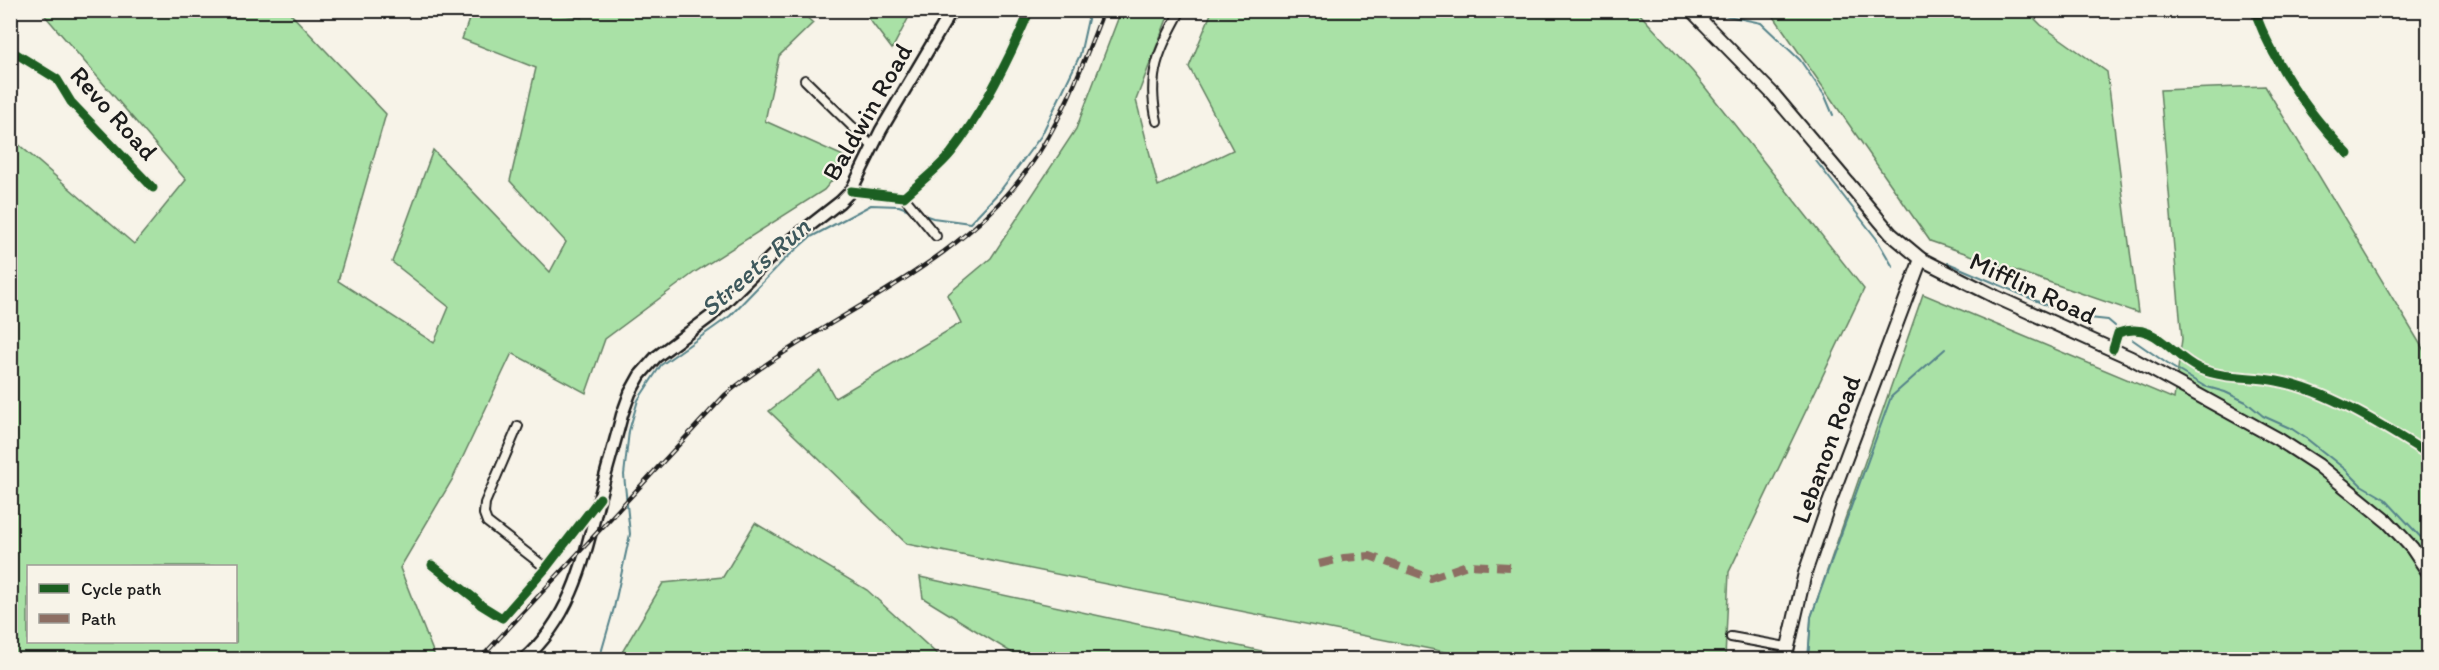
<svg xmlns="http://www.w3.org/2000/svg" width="2439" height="670" viewBox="0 0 2439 670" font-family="Itim,sans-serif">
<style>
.green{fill:#a9e1a6;stroke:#627e61;stroke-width:1.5;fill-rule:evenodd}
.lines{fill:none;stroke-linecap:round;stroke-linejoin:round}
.stream{stroke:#54838a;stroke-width:2}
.minor-casing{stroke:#1c1c1c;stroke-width:12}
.secondary-casing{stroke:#1c1c1c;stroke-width:15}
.primary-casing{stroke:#1c1c1c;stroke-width:16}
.minor{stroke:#f7f3e8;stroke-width:8}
.secondary{stroke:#f7f3e8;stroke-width:10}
.primary{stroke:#f7f3e8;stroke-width:12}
.rail-casing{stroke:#1c1c1c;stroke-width:4.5}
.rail{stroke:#f7f3e8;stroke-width:2;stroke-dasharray:7;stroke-linecap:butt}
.quiet{stroke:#8d6e63;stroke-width:8;stroke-dasharray:15 8;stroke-linecap:butt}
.cycleway-casing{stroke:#f7f3e8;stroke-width:13}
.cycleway{stroke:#1b5e20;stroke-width:9}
.labels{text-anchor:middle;stroke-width:4.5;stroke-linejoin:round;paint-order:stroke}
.street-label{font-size:26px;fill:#1c1c1c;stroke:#f7f3e8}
.water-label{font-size:27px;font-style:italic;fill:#3d585c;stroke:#f7f3e8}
</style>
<rect width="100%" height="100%" fill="#f7f3e8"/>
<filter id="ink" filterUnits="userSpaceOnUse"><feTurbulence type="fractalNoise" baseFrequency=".0167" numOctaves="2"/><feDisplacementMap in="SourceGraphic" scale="12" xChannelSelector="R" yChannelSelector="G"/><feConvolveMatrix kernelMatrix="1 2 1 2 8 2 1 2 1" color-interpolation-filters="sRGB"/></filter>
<g filter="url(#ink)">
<g class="green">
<path d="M584,10L800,11L813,23L779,56L765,121L850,159L824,190L695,272L605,339L586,393L512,353L452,480L400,568L436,659H11V138L134,244L186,180L41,11H288L386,114L338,281L434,343L449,307L392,262L433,150L550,272L566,242L510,181L536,68L462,39L472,11H542L582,18ZM236,566V642H28V566Z"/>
<path d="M863,11H912L892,49Z"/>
<path d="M1121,11H1170L1136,100L1158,186L1233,150L1189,67L1212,11H1637L1693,72L1864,289L1729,572L1725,659H1480L907,544L769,411L820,371L835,398L961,323L947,295L991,258L1076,129Z"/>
<path d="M1770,11H2027L2041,25L2107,72L2138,313L1930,241Z"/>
<path d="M2265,86L2428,357V659L1808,660L1811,617L1923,294L2174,399L2182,339L2160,90Z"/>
<path d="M755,523L867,590L937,654L951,659H618L663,583L723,577Z"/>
<path d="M920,577L1299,659H1022L923,598Z"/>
</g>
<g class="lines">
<g class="stream">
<path d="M1719,14L1761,23L1800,60L1825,96L1833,115"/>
<path d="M1816,161L1876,238L1893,267"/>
<path d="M921,214L933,218L970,223L1000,191L1041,136L1080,55L1090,10"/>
<path d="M1948,263L2053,308L2070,310L2080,317L2108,320L2115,326"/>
<path d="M2133,340L2172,367L2204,386L2225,392L2246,402L2263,416L2292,429L2307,439L2346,470L2361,485L2385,499L2428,545"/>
<path d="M599,660L614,608L630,534L624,475L629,431L638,400L661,365L730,316L784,260L809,238L871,205L899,206L912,211"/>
<path d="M1808,660L1811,617L1891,397L1945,349"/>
</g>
<defs>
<g id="minor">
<path d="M2254,10C2275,66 2307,112 2348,154"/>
<path d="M10,50L57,79L71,102L153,188"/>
<path d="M805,80L872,146"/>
<path d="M1157,121C1146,75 1159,50 1181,10"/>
<path d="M851,191L904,197C919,183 938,169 951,153C982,113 1010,57 1030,10"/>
<path d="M904,197L936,236"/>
<path d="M2113,349L2118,333C2156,319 2170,356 2200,369C2225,379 2251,376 2277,381C2327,390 2385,427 2428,454"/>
<path d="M518,426L485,503L484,514L487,522L546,568"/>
<path d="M432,565L474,598L481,605L502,618L546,568L597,502"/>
<path d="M1731,637L1787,647"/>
</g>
<path id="secondary" d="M523,660C572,618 584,559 599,500C606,471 615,443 622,415L630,393L640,375L656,357L711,316L776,252L840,202L851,191L881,130L952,10"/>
<g id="primary">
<path d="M1691,10L1773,94L1891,234L1921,259L1996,297L2131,358L2278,439L2318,465L2388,522L2412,548L2428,572"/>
<path d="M1785,660L1805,573L1829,503L1921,259"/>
</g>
</defs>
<use href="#minor" class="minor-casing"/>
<use href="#secondary" class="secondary-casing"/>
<use href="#primary" class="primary-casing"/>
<use href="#minor" class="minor"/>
<use href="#secondary" class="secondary"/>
<use href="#primary" class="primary"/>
<defs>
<path id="rail" d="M479,660L725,395C821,316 953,273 1027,170C1062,122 1082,66 1104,10"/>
</defs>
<use href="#rail" class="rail-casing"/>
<use href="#rail" class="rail"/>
<path class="quiet" d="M1319,564L1344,558L1370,556L1430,578L1467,565L1510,567"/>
<defs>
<g id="cycleway">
<path d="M2254,10C2275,66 2307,112 2348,154"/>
<path d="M10,50L57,79L71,102L153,188"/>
<path d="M851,191L904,197C919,183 938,169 951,153C982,113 1010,57 1030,10"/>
<path d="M2113,349L2118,333C2156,319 2170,356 2200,369C2225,379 2251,376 2277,381C2327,390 2385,427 2428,454"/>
<path d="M432,565L474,598L481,605L502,618L546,568L600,498"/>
</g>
</defs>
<use href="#cycleway" class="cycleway-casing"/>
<use href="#cycleway" class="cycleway"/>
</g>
</g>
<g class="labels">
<g class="street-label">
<text transform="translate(867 112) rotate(-60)" y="9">Baldwin Road</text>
<text transform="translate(114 113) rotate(48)" y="9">Revo Road</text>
<text transform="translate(2033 288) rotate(25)" y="9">Mifflin Road</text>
<text transform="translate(1826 449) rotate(-70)" y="9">Lebanon Road</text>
</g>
<g class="water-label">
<text transform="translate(755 267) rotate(-41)" y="9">Streets Run</text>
</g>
</g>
<rect width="2439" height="670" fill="none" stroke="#f7f3e8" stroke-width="36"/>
<rect x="18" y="18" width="2403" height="634" fill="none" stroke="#1c1c1c" stroke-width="2" filter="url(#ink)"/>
<rect x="27" y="565" width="210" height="78" fill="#f7f3e8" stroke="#9f9d96" stroke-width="1.5"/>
<rect x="39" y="584" width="30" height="9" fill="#1b5e20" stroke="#9f9d96" stroke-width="1.5"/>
<text x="81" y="595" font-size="18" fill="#1c1c1c">Cycle path</text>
<rect x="39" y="614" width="30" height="9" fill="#8d6e63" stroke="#9f9d96" stroke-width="1.5"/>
<text x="81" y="625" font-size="18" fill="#1c1c1c">Path</text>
</svg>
